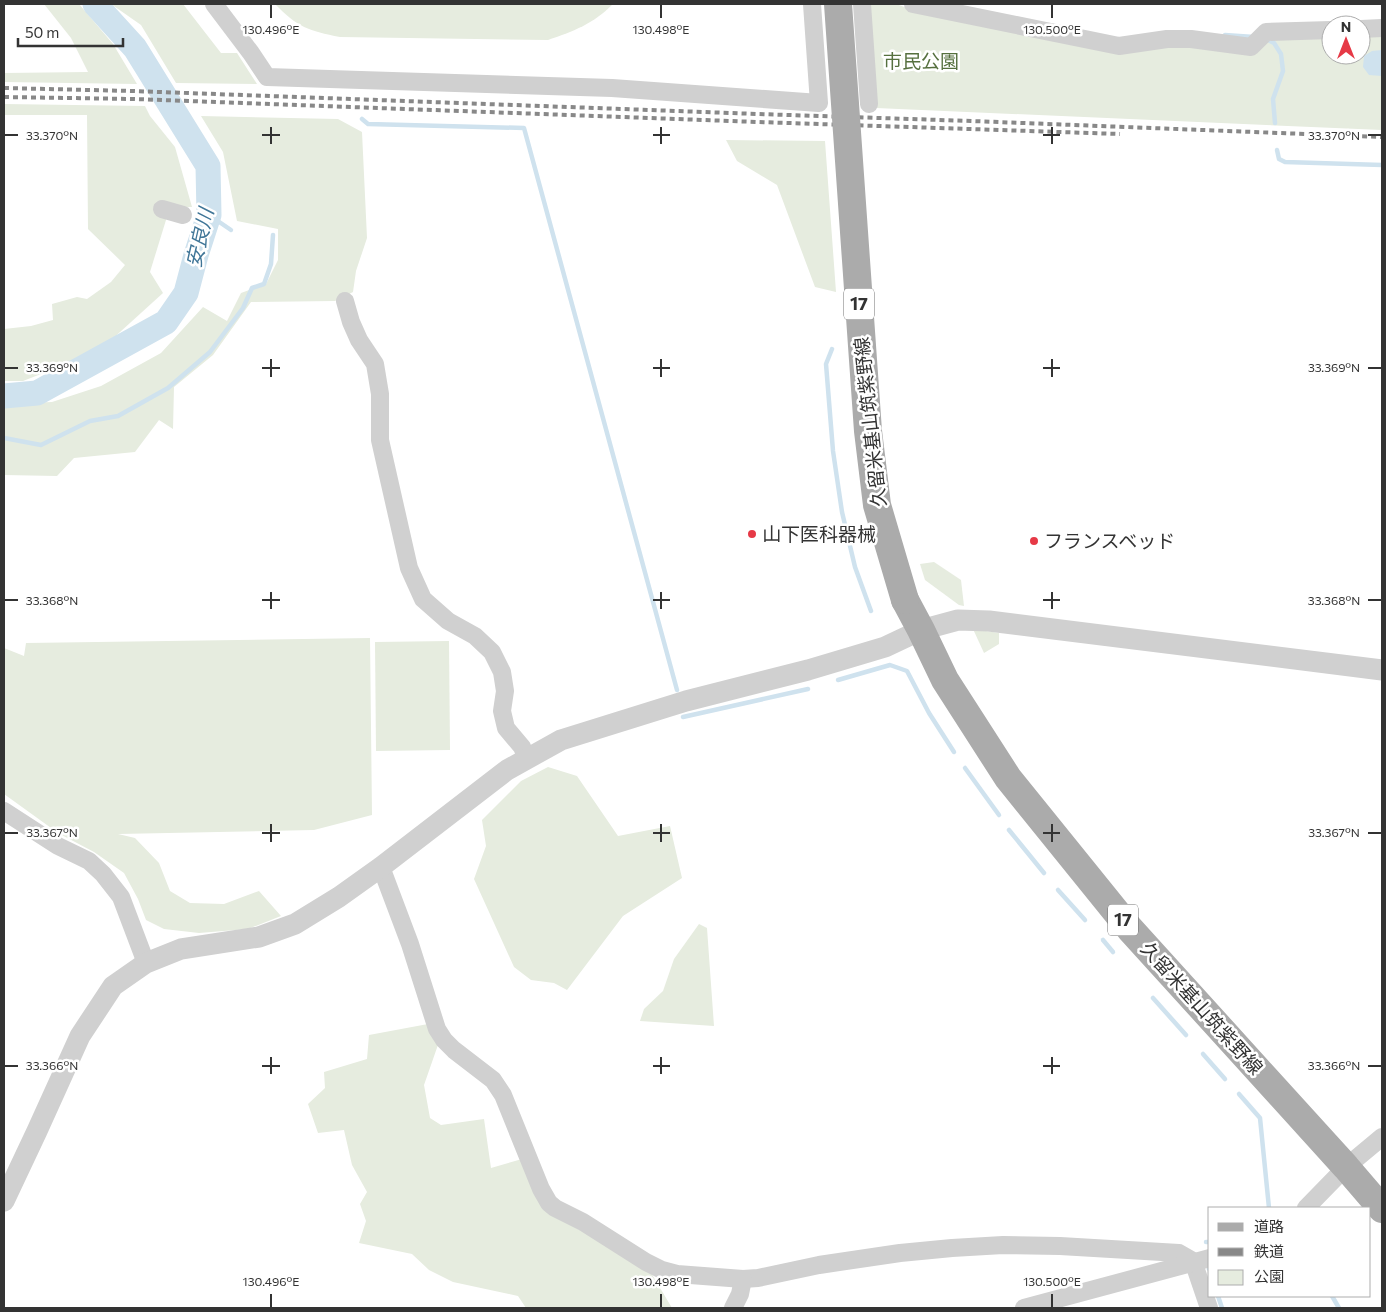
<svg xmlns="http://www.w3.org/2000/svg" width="1386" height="1312" viewBox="0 0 1386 1312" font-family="Commissioner,'Noto Sans JP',sans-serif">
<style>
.green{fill:#e6ecdf}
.water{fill:#cfe2ee}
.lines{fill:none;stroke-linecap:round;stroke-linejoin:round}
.stream{stroke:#cfe2ee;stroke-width:4.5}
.river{stroke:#cfe2ee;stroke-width:25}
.minor{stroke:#d0d0d0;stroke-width:18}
.tertiary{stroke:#d0d0d0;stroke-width:21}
.primary{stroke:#ababab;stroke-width:28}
.rail{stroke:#888;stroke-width:4;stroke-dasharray:5 4;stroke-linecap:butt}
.primary-bridge{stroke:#ababab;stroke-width:28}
.ticks{fill:none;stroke:#333;stroke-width:2}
.poi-dot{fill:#e63946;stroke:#fff;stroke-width:2}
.labels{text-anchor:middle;stroke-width:5;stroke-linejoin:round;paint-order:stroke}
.shield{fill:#fff;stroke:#707070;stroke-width:1}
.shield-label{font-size:18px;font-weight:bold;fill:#333}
.park-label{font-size:19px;fill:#56703f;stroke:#fff}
.street-label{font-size:19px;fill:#333;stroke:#fff}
.poi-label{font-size:19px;fill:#333;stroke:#fff;text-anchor:start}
.water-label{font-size:20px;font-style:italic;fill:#3f7597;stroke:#fff}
.ticks-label{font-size:12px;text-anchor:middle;fill:#333;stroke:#fff;stroke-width:5;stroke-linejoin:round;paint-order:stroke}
</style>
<rect width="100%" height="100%" fill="#fff"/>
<g class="green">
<path d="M44,4H79L113,44L137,84L4,82V73L88,72L71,38Z"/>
<path d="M111,4H183L221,53H237L257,84L176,83L141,25Z"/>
<path d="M275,4H613C593,24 574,31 548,40L340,37C309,31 297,27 275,4Z"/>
<path d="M867,4H896L916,11L1120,50L1174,43L1254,50L1272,36L1331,34V55H1361V33L1382,32V130L876,108Z"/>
<path d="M4,104L145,106L150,116L175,147L192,207H170L150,272L163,293L98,352L23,381H4V329L31,326L53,320L52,304L77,297L87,299L111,282L125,265L88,229L87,115H4Z"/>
<path d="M201,116L338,119L362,132L367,238L356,271L353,292L335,301L251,302L213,355L174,387L173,429L159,420L135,452L74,458L57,476L4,475V404L52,402L101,386L161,353L203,307L227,321L241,293L266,284L278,260V229L237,221L223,152Z"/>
<path d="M726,140L825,141L836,292L815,287L777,185L737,161Z"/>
<path d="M934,562L961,580L964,606L959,605L925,580L920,564Z"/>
<path d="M973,629L999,633V644L984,653Z"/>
<path d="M370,638L372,815L314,830L118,834L135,838L159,863L170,891L190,903L224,904L259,891L281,916L248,929L199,933L164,929L146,920L138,899L124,873L94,852L58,833L4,794V648L24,656L26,643Z"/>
<path d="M449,641L450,750L376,751L375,642Z"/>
<path d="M548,767L577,776L618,836L670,826L682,878L623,916L567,990L554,983L531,980L514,967L474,879L486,846L482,820L521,781Z"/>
<path d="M699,924L707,928L714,1026L640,1021L644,1009L663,991L674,959Z"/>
<path d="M428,1024L439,1042L424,1085L430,1118L441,1125L484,1119L491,1168L522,1159L551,1213L650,1271L672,1308H526L518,1296L453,1282L429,1270L412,1254L359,1243L366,1221L360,1204L367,1192L352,1165L344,1130L318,1133L308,1104L325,1088L324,1072L367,1059L369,1035Z"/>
</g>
<path class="water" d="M1382,50V76L1369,75L1363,67L1364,56L1372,51Z"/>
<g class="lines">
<g class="stream">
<path d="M1225,35L1254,37"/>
<path d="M1264,38L1274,43L1281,54L1283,71L1273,99L1275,123"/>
<path d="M362,119L368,124L524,128L677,690"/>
<path d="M1277,150L1279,159L1285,162L1382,165"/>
<path d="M209,215L231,230"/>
<path d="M832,349L826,364L833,451L842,512L855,567L871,611"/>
<path d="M4,438L41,445L90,421L118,416L168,388L210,352L243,308L252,288L264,284L271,264L273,235"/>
<path d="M838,680L890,665L907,671L929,713L954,752"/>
<path d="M683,717L808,689"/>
<path d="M965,768L999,815"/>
<path d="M1009,830L1044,873"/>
<path d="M1058,890L1085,920"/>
<path d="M1103,940L1113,952"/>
<path d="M1153,998L1186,1035"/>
<path d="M1203,1054L1225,1079"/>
<path d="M1239,1094L1260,1118L1269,1208"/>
<path d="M1206,1242H1210"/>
<path d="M1209,1269L1210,1270"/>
<path d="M1218,1296L1222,1308"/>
<path d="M1332,1296L1339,1308"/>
</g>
<path class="river" d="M4,396L37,393L166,322L186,293L196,255L209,215L208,166L135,48L95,4"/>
<g class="minor">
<path d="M214,4L251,53L267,77L612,88L819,103L812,4"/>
<path d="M862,4L869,104"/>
<path d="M913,4L1119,46L1167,39H1191L1251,47L1266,32L1331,30"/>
<path d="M1361,29L1382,28"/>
<path d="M162,209L183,215"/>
<path d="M345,301L351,322L359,340L375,364L380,394V440L409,568L423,599L448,621L475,636L492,652L502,672L505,691L502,711L506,728L522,747L527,759"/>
<path d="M4,811L58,846L89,861L103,874L121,897L146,963"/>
<path d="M381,867L410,944L437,1029L444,1040L454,1050L493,1080L503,1095L541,1189L549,1203L555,1208L583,1222L646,1262L662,1270L677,1274L743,1279L758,1278L819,1265L900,1253L952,1248L1003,1245L1060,1246L1179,1253L1193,1261L1209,1308"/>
<path d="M1306,1208L1346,1167L1382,1137"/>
<path d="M733,1308L740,1294L743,1279"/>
<path d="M1024,1308L1210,1258"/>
</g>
<path class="tertiary" d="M4,1201L37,1131L80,1036L113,986L146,963L181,949L259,937L295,924L339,897L381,867L507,770L561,740L686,701L808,670L885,647L921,630L958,620L989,621L1382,670"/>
<path class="primary" d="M905,600L921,630L945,680L1008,778L1130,929L1346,1167L1382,1209"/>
<g class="rail">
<path d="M4,88L133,91L758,114L971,121L1382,137"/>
<path d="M4,97L134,99L758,122L1120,134"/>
</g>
<path class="primary-bridge" d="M838,4L868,431L877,505L905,600"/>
</g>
<path class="ticks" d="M271,5V18M661,5V18M1052,5V18M271,127V144M661,127V144M1052,127V144M5,135H18M262,135H280M653,135H670M1043,135H1060M1368,135H1381M271,359V377M661,359V377M1052,359V377M5,368H18M262,368H280M653,368H670M1043,368H1060M1368,368H1381M271,592V609M661,592V609M1052,592V609M5,600H18M262,600H280M653,600H670M1043,600H1060M1368,600H1381M271,824V842M661,824V842M1052,824V842M5,833H18M262,833H280M653,833H670M1043,833H1060M1368,833H1381M271,1057V1074M661,1057V1074M1052,1057V1074M5,1066H18M262,1066H280M653,1066H670M1043,1066H1060M1368,1066H1381M271,1294V1307M661,1294V1307M1052,1294V1307"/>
<g class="poi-dot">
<circle cx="752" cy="534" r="5"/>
<circle cx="1034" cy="541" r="5"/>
</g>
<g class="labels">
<g class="shield">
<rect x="844" y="288.5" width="30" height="31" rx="4"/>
<rect x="1108" y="904.5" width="30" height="31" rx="4"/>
</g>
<g class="shield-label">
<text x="859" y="310">17</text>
<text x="1123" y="926">17</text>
</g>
<g class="park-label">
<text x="921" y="68">市民公園</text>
</g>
<g class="street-label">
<text transform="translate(870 422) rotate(-96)" y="7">久留米基山筑紫野線</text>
<text transform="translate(1202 1008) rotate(48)" y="7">久留米基山筑紫野線</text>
</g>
<g class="poi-label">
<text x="762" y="541">山下医科器械</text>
<text x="1044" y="548">フランスベッド</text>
</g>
<g class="water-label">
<text transform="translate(200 238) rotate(-77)" y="7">安良川</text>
</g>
</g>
<g class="ticks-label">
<text x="271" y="34">130.496°E</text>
<text x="661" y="34">130.498°E</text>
<text x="1052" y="34">130.500°E</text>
<text x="52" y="140">33.370°N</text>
<text x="1334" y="140">33.370°N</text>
<text x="52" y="372">33.369°N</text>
<text x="1334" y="372">33.369°N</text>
<text x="52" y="605">33.368°N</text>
<text x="1334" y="605">33.368°N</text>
<text x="52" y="837">33.367°N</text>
<text x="1334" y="837">33.367°N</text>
<text x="52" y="1070">33.366°N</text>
<text x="1334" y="1070">33.366°N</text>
<text x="271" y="1286">130.496°E</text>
<text x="661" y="1286">130.498°E</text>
<text x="1052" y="1286">130.500°E</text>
</g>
<rect width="1386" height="1312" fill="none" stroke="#333333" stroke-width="10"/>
<rect x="1208" y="1207" width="162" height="90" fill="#ffffff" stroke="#adadad"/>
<rect x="1218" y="1223" width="25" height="8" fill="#ababab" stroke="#adadad"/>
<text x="1254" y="1232" font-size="15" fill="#333333">道路</text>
<rect x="1218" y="1248" width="25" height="8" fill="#888888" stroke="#adadad"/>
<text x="1254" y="1257" font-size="15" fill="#333333">鉄道</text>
<rect x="1218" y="1270" width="25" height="15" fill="#e6ecdf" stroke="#adadad"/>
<text x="1254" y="1282" font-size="15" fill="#333333">公園</text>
<g transform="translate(1346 40)"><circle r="24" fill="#ffffff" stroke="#adadad"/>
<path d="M0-4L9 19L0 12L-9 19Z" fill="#e63946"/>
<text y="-8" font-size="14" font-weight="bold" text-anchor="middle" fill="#333333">N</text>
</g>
<path d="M18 38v8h105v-8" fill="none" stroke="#333333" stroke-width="2.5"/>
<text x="25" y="38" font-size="15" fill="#333333" stroke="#ffffff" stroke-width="4" paint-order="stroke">50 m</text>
</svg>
